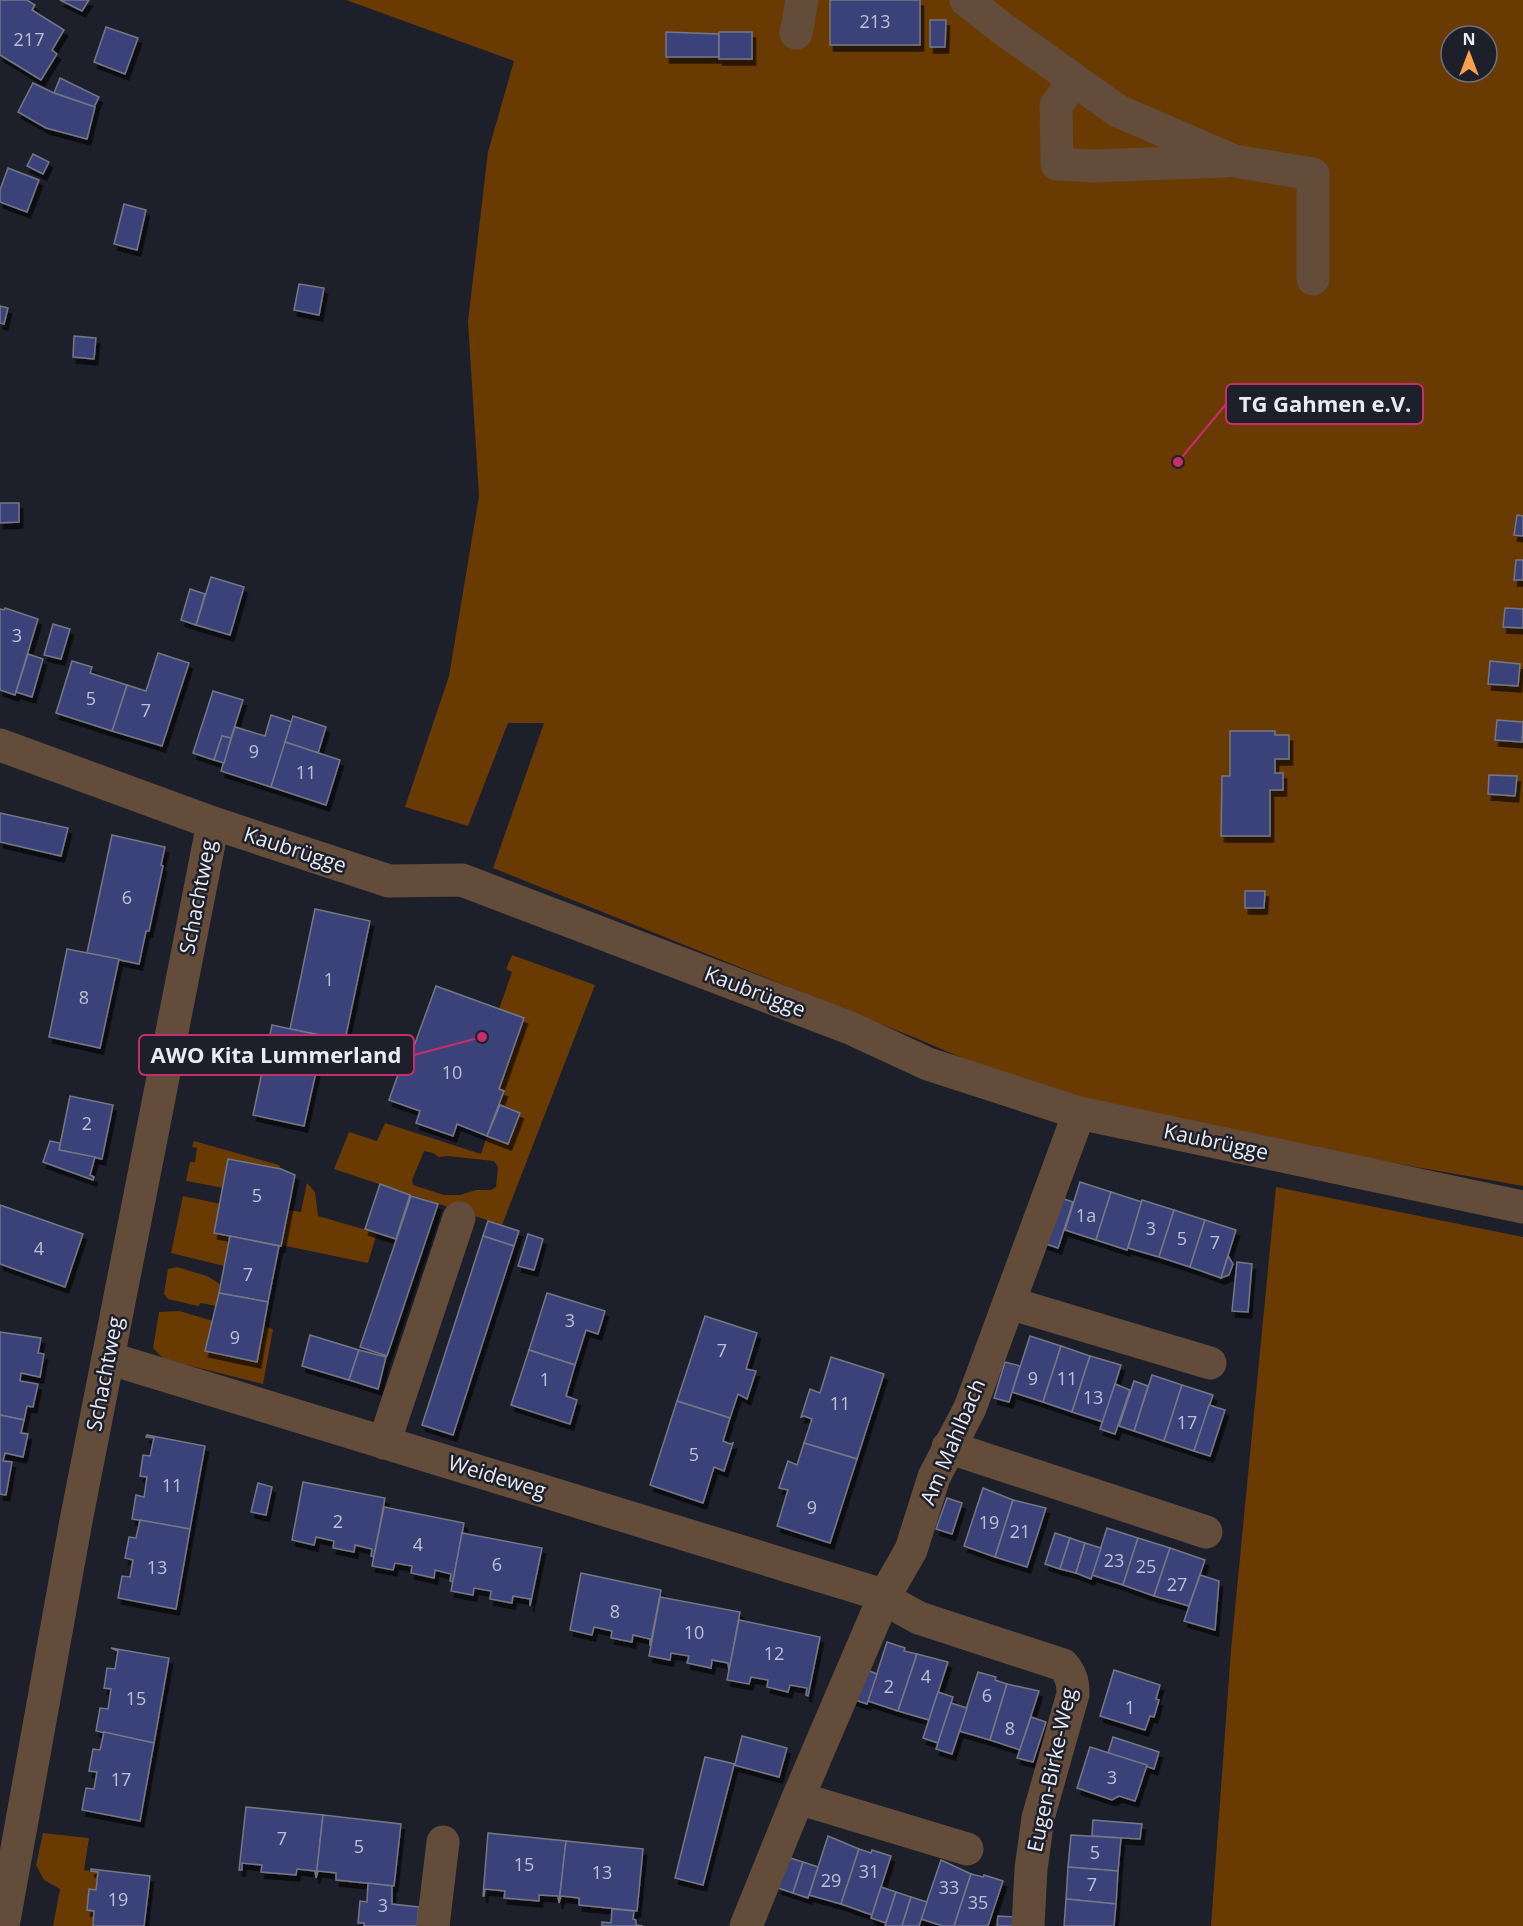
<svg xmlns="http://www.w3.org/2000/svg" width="1523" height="1926" viewBox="0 0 1523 1926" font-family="'Open Sans',sans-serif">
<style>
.green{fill:#6a3a03;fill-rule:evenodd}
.building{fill:#3b4279;stroke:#747785;stroke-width:1.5;filter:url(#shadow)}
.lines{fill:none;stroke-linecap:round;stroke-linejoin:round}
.minor{stroke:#634c3a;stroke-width:33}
.labels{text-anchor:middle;stroke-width:5;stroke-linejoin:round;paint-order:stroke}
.number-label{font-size:18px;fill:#bec0d4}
.street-label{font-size:21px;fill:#e9eaf2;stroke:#1d1f2a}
.leader{fill:none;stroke:#c62d6a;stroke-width:2}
.callout-dot{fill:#c62d6a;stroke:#1d1f2a;stroke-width:2}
.callout{fill:#1d1f2a;stroke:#c62d6a;stroke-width:2}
.callout-label{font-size:22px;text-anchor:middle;font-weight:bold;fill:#e9eaf2}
</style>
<defs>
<filter id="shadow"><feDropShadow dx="3.5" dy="6" stdDeviation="0" flood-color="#0009"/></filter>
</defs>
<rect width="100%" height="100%" fill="#1d1f2a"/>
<g class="green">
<path d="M346,0H1523V1186L1377,1160L1061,1101L918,1039L493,868L544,723H508L468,826L405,807L449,676L479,496L468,321L488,152L514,61ZM1451,36H1487V72H1451Z"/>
<path d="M512,955L595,985L502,1225L334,1169L349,1132L377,1141L385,1123L481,1154L487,1136L508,1143L520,1113L500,1105L504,1092L499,1089L524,1018L499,1009L512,972L506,969ZM424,1151L433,1153L439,1157L447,1156L494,1161L498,1167L496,1187L491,1190H476L460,1195H444L413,1185L412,1180Z"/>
<path d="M194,1141L279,1165L281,1169L228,1159L224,1188L186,1181L190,1162H195L197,1148L192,1147Z"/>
<path d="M307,1183L315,1192L318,1216L377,1233L368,1263L281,1245L288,1210L301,1212Z"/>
<path d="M1276,1187L1523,1237V1926H1211L1231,1650Z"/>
<path d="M183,1196L221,1204L215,1233L230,1236L224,1266L171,1253Z"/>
<path d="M177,1267L207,1276L220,1284L216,1306L201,1303L198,1306L168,1299L164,1294L168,1269Z"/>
<path d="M179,1311L213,1321L257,1361L263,1326L273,1329L263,1384L164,1359L153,1348L159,1312Z"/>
<path d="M43,1833L89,1838L84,1870L98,1872L96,1890H89L87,1910L94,1911L93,1926H53L60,1889L44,1880L36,1865Z"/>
</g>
<g class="building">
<path d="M0,0H27L35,5L32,10L64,30L52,50L57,54L41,80L0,55Z"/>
<path d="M60,0H89L82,11Z"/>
<rect x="830" y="0" width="90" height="45"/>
<path d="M930,20H946L945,47H930Z"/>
<path d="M106,27L138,38L125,74L94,62Z"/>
<path d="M666,32L719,34V57H666Z"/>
<rect x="719" y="32" width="33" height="27"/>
<path d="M60,78L99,97L94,107L54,93Z"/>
<path d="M33,83L54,93L95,107L87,139L46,128L18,112Z"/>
<path d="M33,154L49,162L43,174L27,166Z"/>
<path d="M8,168L39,180L27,212L0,202V190Z"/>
<path d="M124,204L146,210L137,250L114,244Z"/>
<path d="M299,284L324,288L319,315L294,310Z"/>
<path d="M0,306L8,308L4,324L0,323Z"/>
<path d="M74,336L96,338L94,359L73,357Z"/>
<path d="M0,503H19V522L0,523Z"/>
<path d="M1517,515L1523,516V536L1514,535Z"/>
<path d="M1516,560H1523V580H1514Z"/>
<path d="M211,577L244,587L230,635L196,625Z"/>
<path d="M190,589L205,594L196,625L181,620Z"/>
<path d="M5,608L38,619L15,695L0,690V609L4,610Z"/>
<path d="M1505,608L1523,609V628L1503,627Z"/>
<path d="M53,624L70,629L61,659L44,655Z"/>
<path d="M158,653L189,663L162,746L112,731L127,685L146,691Z"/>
<path d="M28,654L43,659L32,697L16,692Z"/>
<path d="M72,661L92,667L90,673L127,685L112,731L56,713Z"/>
<path d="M1490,661L1520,664L1518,686L1488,684Z"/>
<path d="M213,691L243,700L231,738L222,736L214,760L193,753Z"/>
<path d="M271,715L292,722L271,787L221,771L235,727L265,736Z"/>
<path d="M293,716L326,727L318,753L285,742Z"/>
<path d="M1497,720L1523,722L1522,742L1495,740Z"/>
<path d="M1230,731H1275V735H1289V759H1275V773H1283V790H1270V836H1221L1222,776H1230Z"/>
<path d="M222,736L231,738L224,763L214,760Z"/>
<path d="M285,742L340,760L326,805L271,787Z"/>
<path d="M1489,775L1517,776L1515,796L1488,794Z"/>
<path d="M0,813L68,828L61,856L0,842Z"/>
<path d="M112,835L165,847L161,865L163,866L149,931H146L139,964L87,953Z"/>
<path d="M1245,891H1265L1264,908H1245Z"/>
<path d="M315,909L370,921L345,1040L290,1029Z"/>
<path d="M67,949L119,959L100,1048L49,1037Z"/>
<path d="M436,986L524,1018L499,1089L504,1091L487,1136L457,1124L453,1136L416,1123L420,1111L389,1100L405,1055L410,1057Z"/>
<path d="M272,1025L324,1036L304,1126L253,1115Z"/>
<path d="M70,1096L113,1105L102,1159L59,1150Z"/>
<path d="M500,1105L520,1113L508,1144L487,1136Z"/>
<path d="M50,1141L60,1143L59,1150L95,1157L90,1175L94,1177L93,1180L43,1162Z"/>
<path d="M228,1159L281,1169L295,1175L281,1246L214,1233Z"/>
<path d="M1080,1182L1111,1192L1096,1240L1065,1230Z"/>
<path d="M380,1184L410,1195L396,1239L365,1229Z"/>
<path d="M1111,1192L1142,1202L1127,1250L1096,1240Z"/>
<path d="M411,1196L438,1204L387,1356L360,1347Z"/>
<path d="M1058,1197L1073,1202L1058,1248L1043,1243Z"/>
<path d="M1142,1200L1174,1210L1159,1257L1128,1248Z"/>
<path d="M0,1205L83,1234L65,1287L0,1264Z"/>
<path d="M1174,1210L1205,1220L1190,1267L1159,1257Z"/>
<path d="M1205,1220L1236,1230L1221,1278L1190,1267Z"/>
<path d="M488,1221L519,1231L514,1246L483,1236Z"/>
<path d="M528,1234L543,1239L534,1270L518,1266Z"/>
<path d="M230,1236L279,1246L268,1302L219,1293Z"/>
<path d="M483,1236L514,1246L453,1435L422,1425Z"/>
<path d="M1228,1256L1233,1264L1229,1275L1221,1278Z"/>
<path d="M1237,1262L1252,1264L1248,1312L1232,1311Z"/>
<path d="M219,1293L268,1302L257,1362L205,1351Z"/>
<path d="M547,1293L605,1311L598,1334L586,1330L575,1365L529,1350Z"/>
<path d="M705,1316L757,1333L746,1369L756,1371L747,1399L738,1394L730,1418L677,1401Z"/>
<path d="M0,1332L41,1338L38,1353L44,1354L40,1377L21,1373L20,1381L38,1384L33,1407L27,1406L24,1420L0,1415Z"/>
<path d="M310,1335L359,1350L349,1380L302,1366Z"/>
<path d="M1030,1336L1061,1346L1043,1402L1012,1392Z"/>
<path d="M1061,1346L1090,1356L1072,1412L1043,1402Z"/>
<path d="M359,1350L386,1357L378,1389L349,1380Z"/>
<path d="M529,1350L575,1365L566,1396L577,1400L570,1424L511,1405Z"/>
<path d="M1090,1356L1121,1365L1103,1422L1072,1412Z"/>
<path d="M831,1357L884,1374L857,1459L804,1443L812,1419L804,1416L801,1417L810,1389L820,1393Z"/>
<path d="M1005,1362L1020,1366L1009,1402L994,1398Z"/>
<path d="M1152,1375L1182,1385L1164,1441L1134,1431Z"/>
<path d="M1134,1381L1148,1386L1134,1431L1119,1426Z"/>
<path d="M1115,1384L1130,1390L1115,1434L1100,1429Z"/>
<path d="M1182,1385L1213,1395L1194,1451L1164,1441Z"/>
<path d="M677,1401L730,1418L723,1441L730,1444L733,1443L724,1471L714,1467L703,1503L650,1485Z"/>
<path d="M1209,1405L1225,1410L1210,1456L1194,1451Z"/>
<path d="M0,1415L24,1420L21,1433L28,1434L23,1457L5,1453L3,1461L12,1462L6,1495L0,1494Z"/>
<path d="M147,1435L205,1446L190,1529L132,1519L136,1495L144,1497L147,1477L140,1476L143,1455L150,1456L154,1438L146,1437Z"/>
<path d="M804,1443L857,1459L830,1543L777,1526L788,1490L779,1488L788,1461L797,1465Z"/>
<path d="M303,1482L385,1498L374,1557L371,1556L372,1549L355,1545L354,1552L333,1548L334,1541L316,1537L314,1545L292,1540Z"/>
<path d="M258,1483L272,1487L266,1515L251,1512Z"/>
<path d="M983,1488L1013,1500L995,1557L964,1546Z"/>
<path d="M947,1498L962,1503L952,1534L936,1529Z"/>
<path d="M1013,1500L1046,1508L1027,1567L995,1557Z"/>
<path d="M384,1507L464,1523L453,1582L450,1581L451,1574L435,1570L434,1578L411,1573L412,1566L395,1563L393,1570L372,1566Z"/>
<path d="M140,1520L190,1529L176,1609L118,1598L122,1576L130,1577L133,1560L125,1558L129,1537L136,1538Z"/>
<path d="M1107,1528L1138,1538L1123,1585L1092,1575Z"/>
<path d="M462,1533L542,1548L530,1606V1599L513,1596L512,1603L490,1599L491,1591L474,1588L473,1595L451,1591Z"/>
<path d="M1055,1533L1070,1538L1060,1569L1045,1564Z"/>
<path d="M1070,1538L1085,1543L1076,1573L1060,1569Z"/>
<path d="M1138,1538L1170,1548L1154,1596L1123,1585Z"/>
<path d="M1085,1543L1101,1548L1091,1579L1076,1573Z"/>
<path d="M1170,1548L1205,1560L1189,1606L1154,1596Z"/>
<path d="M581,1573L661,1590L650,1646V1639L633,1635L632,1642L611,1638L612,1631L594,1627L592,1635L570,1630Z"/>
<path d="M1200,1575L1219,1581L1215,1630L1184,1621Z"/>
<path d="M660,1597L740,1612L729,1671L728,1663L712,1660L711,1668L687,1663L689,1656L671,1653L670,1660L649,1656Z"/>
<path d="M739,1620L820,1637L808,1696L806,1695L807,1688L790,1685L788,1692L767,1687L768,1680L751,1677L749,1684L727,1680Z"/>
<path d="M887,1642L905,1648L904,1651L917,1654L898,1711L868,1701Z"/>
<path d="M111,1648L169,1658L154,1743L96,1731L100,1708L108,1709L111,1689L104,1688L107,1668L115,1669L118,1651Z"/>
<path d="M917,1654L948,1662L929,1720L898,1711Z"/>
<path d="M862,1668L877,1674L867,1704L852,1699Z"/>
<path d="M1114,1670L1160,1685L1156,1699L1159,1700L1154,1717L1150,1716L1145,1730L1100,1716Z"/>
<path d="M978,1672L996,1677L995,1680L1007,1684L990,1740L959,1731Z"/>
<path d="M1007,1684L1039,1691L1020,1750L990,1740Z"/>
<path d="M938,1692L953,1697L938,1743L923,1738Z"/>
<path d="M951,1703L967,1708L952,1754L936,1749Z"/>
<path d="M1031,1717L1046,1722L1033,1762L1017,1758Z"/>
<path d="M104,1732L154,1743L140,1821L82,1810L86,1788L94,1789L97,1772L89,1771L93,1749L100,1750Z"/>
<path d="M742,1736L787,1748L779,1777L734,1765L703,1885L675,1878L705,1757L735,1764Z"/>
<path d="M1113,1737L1159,1752L1154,1769L1108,1753Z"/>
<path d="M1090,1747L1147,1765L1135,1801L1119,1796L1112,1800L1077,1788Z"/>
<path d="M246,1807L323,1815L316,1878L315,1871L297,1869L296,1875L261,1872L262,1865L242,1863V1870H239Z"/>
<path d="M323,1815L401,1824L394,1886L336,1880V1873L318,1871L316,1878Z"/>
<path d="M1093,1820L1142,1824L1140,1839L1092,1836Z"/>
<path d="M488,1833L566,1841L559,1903L558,1896L539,1895V1901L504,1898L505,1891L485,1889L484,1896H483Z"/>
<path d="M1071,1835L1121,1838L1118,1871L1068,1867Z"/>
<path d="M828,1836L859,1849L841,1904L809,1895Z"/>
<path d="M566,1841L643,1849L637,1911L579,1905V1898L561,1896L559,1903Z"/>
<path d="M859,1849L871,1853L872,1850L891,1856L872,1915L841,1904Z"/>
<path d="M787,1857L803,1862L793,1893L778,1888Z"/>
<path d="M941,1860L971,1874L954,1926H943L921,1919Z"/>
<path d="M803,1862L818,1867L808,1898L793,1893Z"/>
<path d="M1068,1867L1118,1871L1116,1904L1066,1899Z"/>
<path d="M91,1869L150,1876L144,1926H93L94,1911L87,1910L89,1889L96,1890L98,1872L91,1871Z"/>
<path d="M971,1874L983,1877L984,1875L1003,1881L988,1926H954Z"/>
<path d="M368,1883L392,1886V1904L419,1907L417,1926H364V1923H358L360,1901L367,1902Z"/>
<path d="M881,1887L896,1892L886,1923L871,1918Z"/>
<path d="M896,1892L911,1897L902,1926H885Z"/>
<path d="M911,1897L927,1902L919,1926H902Z"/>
<path d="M1066,1899L1116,1904L1114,1926H1064Z"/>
<path d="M612,1909L634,1911L633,1919L636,1920V1925L643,1926H602V1922L611,1923Z"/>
<path d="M998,1916L1014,1917L1013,1926H997Z"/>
</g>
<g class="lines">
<g class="minor">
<path d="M966,0L1003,29L1118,111L1234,161L1313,174V279"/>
<path d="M796,33L802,0"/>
<path d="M1074,80L1056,106L1057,164L1093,166L1226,161"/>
<path d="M0,745L213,823L389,881L462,880L850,1028L928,1064L1079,1113L1523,1207"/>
<path d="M1009,1303L1210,1363"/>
<path d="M108,1358L870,1591L919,1618L1063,1665C1071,1674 1073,1682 1073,1694L1038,1818L1031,1869L1028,1926"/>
<path d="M384,1443L459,1218"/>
<path d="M948,1447L1206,1532"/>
<path d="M798,1798L967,1849"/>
<path d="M3,1926L76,1521L213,823"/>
<path d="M433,1926L443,1842"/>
<path d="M746,1926L798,1798L884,1597L911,1550L934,1477L970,1408L1079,1113"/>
</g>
</g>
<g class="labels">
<g class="number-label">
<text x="875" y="28">213</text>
<text x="29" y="46">217</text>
<text x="17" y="642">3</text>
<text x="91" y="705">5</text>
<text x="146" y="717">7</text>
<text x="254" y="758">9</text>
<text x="306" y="779">11</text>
<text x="127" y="904">6</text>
<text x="329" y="986">1</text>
<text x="84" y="1004">8</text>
<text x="452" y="1079">10</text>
<text x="87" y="1130">2</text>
<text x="257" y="1202">5</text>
<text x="1086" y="1222">1a</text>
<text x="1151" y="1235">3</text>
<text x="1182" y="1245">5</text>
<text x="1215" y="1249">7</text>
<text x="39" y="1255">4</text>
<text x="248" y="1281">7</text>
<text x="570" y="1327">3</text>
<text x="235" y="1344">9</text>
<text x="722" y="1357">7</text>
<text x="1033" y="1385">9</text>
<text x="1067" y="1385">11</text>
<text x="545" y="1386">1</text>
<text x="1093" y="1404">13</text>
<text x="840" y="1410">11</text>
<text x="1187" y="1429">17</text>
<text x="694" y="1461">5</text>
<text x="172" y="1492">11</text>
<text x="812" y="1514">9</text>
<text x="338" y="1528">2</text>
<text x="989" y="1529">19</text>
<text x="1020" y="1538">21</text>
<text x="418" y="1551">4</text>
<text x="1114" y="1567">23</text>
<text x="497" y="1571">6</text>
<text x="1146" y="1573">25</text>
<text x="157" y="1574">13</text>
<text x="1177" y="1591">27</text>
<text x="615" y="1618">8</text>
<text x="694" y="1639">10</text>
<text x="774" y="1660">12</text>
<text x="926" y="1683">4</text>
<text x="889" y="1693">2</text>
<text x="987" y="1702">6</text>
<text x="136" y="1705">15</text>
<text x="1130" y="1714">1</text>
<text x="1010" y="1735">8</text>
<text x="1112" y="1784">3</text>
<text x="121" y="1786">17</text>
<text x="282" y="1845">7</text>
<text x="359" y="1853">5</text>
<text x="1095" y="1859">5</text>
<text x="524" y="1871">15</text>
<text x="869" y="1878">31</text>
<text x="602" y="1879">13</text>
<text x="831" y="1887">29</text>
<text x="1092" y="1891">7</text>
<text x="949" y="1894">33</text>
<text x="118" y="1906">19</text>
<text x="978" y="1909">35</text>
<text x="383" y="1912">3</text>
</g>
<g class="street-label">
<text transform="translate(295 850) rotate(18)" y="7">Kaubrügge</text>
<text transform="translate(198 897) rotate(-79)" y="7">Schachtweg</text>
<text transform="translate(755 992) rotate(21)" y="7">Kaubrügge</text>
<text transform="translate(1216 1142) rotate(12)" y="7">Kaubrügge</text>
<text transform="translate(105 1374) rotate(-79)" y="7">Schachtweg</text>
<text transform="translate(953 1442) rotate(-67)" y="7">Am Mahlbach</text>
<text transform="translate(497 1477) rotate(17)" y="7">Weideweg</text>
<text transform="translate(1052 1770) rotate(-78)" y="7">Eugen-Birke-Weg</text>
</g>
</g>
<path class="leader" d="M1178 462L1226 404M482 1037L414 1055"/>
<g class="callout-dot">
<circle cx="1178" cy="462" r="6"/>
<circle cx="482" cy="1037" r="6"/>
</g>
<g class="callout">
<rect x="1226" y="384" width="197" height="40" rx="6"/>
<rect x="139" y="1035" width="275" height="40" rx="6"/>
</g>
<g class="callout-label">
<text x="1325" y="412">TG Gahmen e.V.</text>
<text x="276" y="1063">AWO Kita Lummerland</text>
</g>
<g transform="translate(1469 54)"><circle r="28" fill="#1d1f2a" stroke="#6f707a" stroke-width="1.5"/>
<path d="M0-4.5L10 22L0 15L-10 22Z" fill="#f9a04c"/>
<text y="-9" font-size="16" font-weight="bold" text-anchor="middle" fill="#e9eaf2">N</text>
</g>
</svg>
